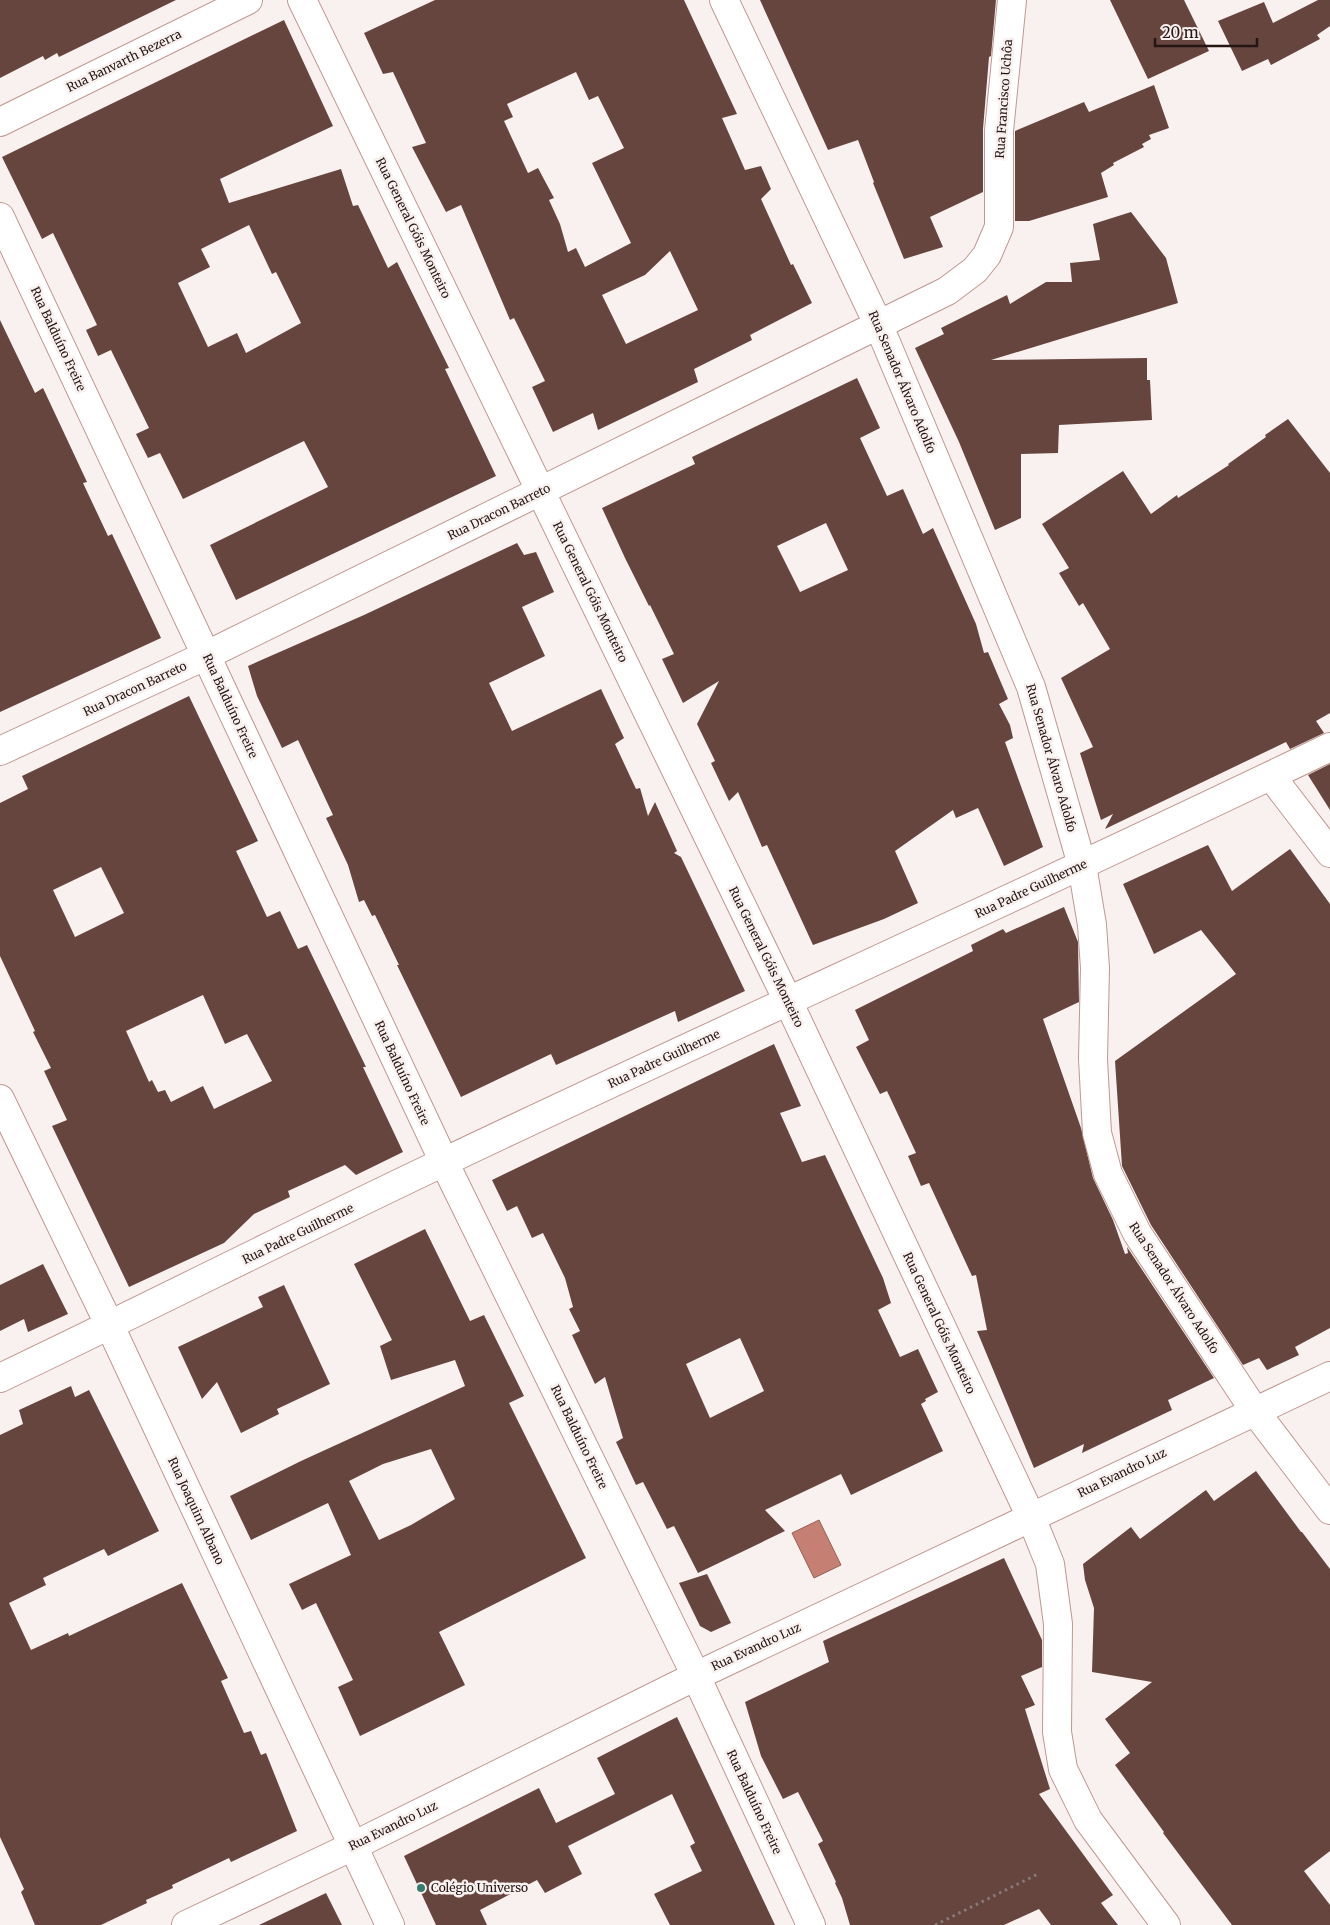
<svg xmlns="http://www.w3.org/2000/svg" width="1330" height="1925" viewBox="0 0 1330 1925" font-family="Merriweather,serif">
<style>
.water{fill:#c57f73;stroke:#956056}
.building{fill:#67453f;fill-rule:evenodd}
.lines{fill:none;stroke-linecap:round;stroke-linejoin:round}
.minor-casing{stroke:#bf9891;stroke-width:30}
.path{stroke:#867a78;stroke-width:3;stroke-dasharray:2.5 4;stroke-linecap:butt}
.minor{stroke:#fff;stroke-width:28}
.poi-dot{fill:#377b6f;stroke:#f9f1ef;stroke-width:2}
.labels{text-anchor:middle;stroke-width:5;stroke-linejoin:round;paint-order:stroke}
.street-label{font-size:12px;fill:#251614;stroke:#f9f1ef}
.poi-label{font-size:12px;fill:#251614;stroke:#f9f1ef;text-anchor:start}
</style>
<rect width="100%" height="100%" fill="#f9f1ef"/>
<path class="water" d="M819,1520L841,1565L814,1578L792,1533Z"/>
<g class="building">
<path d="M0,0H176L59,57L57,53L45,60L43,56L0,78Z"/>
<path d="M435,0H684L737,114L722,118L745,170L761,166L771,189L761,199L791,265L793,264L812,303L750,335L752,340L694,369L698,382L598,430L593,413L553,432L532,387L545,381L514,318L510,320L461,205L446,212L412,147L426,143L393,72L383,74L364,33ZM576,72L589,100L598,96L624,148L592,163L631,243L585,267L576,248L568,252L560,224L549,200L554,198L538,168L528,173L504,121L513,117L507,104ZM670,251L698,310L626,344L602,295L645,275Z"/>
<path d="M760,0H996L991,56L989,57L983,129V192L930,217L943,247L904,259L873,183L874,182L858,140L828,150Z"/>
<path d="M1110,0H1184L1209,51L1148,79Z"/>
<path d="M1318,0H1330V26L1317,35L1320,39L1271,65L1268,59L1242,71L1218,21L1264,2L1273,23Z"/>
<path d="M284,20L333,126L220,179L229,203L341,169L353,206L358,205L388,268L397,262L449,368L445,369L496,476L236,600L210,545L328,487L304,441L183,499L160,453L148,458L136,434L149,428L128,385L111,350L98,356L86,330L97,325L53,233L42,239L2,157ZM249,225L272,274L276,272L301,323L246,353L237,333L208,347L178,283L210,267L201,249Z"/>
<path d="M1154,85L1169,128L1149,135L1151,139L1142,144L1144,147L1113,163L1114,165L1101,173L1108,197L1029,221H1015V131L1084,102L1089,112Z"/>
<path d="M1131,212L1166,258L1178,303L991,360L1147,358V380H1150L1152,420L1059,425L1058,453L1021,454V518L995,530L959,442L915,348L944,334L941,328L1007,295L1010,304L1046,282H1072L1070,263L1100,260L1093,224Z"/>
<path d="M0,320L35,393L43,388L87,482L83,483L108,536L112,534L161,638L0,712Z"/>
<path d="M857,378L880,428L860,438L887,496L903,489L923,534L933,528L976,624L984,653L988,652L1008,699L999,704L1010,725L1013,738L1005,742L1043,847L1004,866L978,808L956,818L953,810L895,851L918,903L884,919L813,945L767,845L762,847L738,792L729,801L711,763L715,761L697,724L719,681L683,703L662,659L674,654L650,605L649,606L625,558L602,508L695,464L692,457ZM826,523L848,570L800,592L777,546Z"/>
<path d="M1288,419L1330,473V713L1316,721L1324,733L1290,749L1286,742L1105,829L1113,814L1101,820L1080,753L1093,747L1061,678L1110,649L1083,603L1079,606L1059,573L1069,568L1042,524L1123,471L1151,514L1177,495L1178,498L1229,465L1228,464L1266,437L1265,435Z"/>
<path d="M517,543L524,555L536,552L554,592L522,607L545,656L489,683L512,731L601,689L624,738L615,744L636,789L640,788L648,816L655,802L677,851L674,853L681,857L745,991L678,1022L675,1011L556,1065L551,1054L461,1097L397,965H399L375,915L372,916L364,900L359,902L348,865L326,818L333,815L298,740L282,748L257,696L248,666L364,615Z"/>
<path d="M189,696L258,841L236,851L267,917L280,911L298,949L307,945L366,1067H363L403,1152L356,1175L345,1165L288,1191L290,1197L254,1214L224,1243L129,1287L52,1126L67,1120L44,1071L51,1068L33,1032L35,1031L0,956V803L28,789L22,776ZM101,867L124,913L75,937L53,890ZM203,995L225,1044L247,1034L272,1081L214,1109L203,1086L171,1102L165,1090L158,1092L152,1080L149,1082L126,1031Z"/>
<path d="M1330,764V810L1308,775Z"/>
<path d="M1208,845L1232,891L1290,849L1330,904V1328L1295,1347L1299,1355L1267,1370L1259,1358L1243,1365L1151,1225L1122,1166L1115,1061L1236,974L1201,930L1154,954L1123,884Z"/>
<path d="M1064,907L1078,942L1079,1002L1043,1019L1081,1128L1093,1178L1113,1220L1125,1254L1128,1253L1127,1247L1214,1378L1168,1400L1172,1410L1082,1453L1084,1444L1034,1468L977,1331L987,1330L976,1275L972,1276L929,1183L921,1186L908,1156L916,1153L887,1091L880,1094L856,1047L869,1040L855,1010L973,951L971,945L1003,929L1006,933Z"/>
<path d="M774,1044L801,1106L780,1113L802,1162L825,1155L848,1204L883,1278L891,1303L878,1310L900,1357L918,1349L938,1392L925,1399L926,1401L921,1404L943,1451L851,1495L841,1474L765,1510L785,1531L698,1573L674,1526L667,1529L643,1482L636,1485L616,1442L623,1438L605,1377L595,1384L572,1335L580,1331L569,1309L573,1307L565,1278L543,1233L532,1238L517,1206L507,1211L492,1180ZM740,1338L764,1391L710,1418L686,1364Z"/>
<path d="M425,1229L470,1321L484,1315L524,1396L509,1403L586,1558L439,1632L465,1685L360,1736L338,1687L353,1680L316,1603L302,1610L289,1584L351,1555L328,1503L251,1540L230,1496L301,1461L465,1386L455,1360L391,1380L380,1346L392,1340L354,1264ZM431,1449L455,1499L411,1525L379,1540L349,1481L383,1464Z"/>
<path d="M43,1264L68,1314L28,1332L24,1319L0,1331V1285Z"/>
<path d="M284,1285L330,1384L277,1409L279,1414L241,1433L217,1382L202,1399L178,1347L263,1307L258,1297Z"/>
<path d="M71,1386L75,1397L89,1390L159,1531L108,1556L104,1549L43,1578L46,1585L9,1603L31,1650L68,1633L69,1636L182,1583L228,1678L221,1681L244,1733L251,1731L261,1755L266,1753L297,1831L231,1862L229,1858L172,1885L173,1888L146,1900L147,1903L101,1925H35L21,1892L24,1889L0,1837V1435L23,1424L19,1410Z"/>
<path d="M1256,1471L1301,1532H1302L1330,1569V1851L1304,1871L1330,1905V1925H1232L1163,1833L1164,1832L1115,1765L1130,1753L1105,1719L1152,1682L1092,1672L1094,1608L1085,1580L1083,1564L1131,1527L1140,1539L1206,1490L1214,1501Z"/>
<path d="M1004,1558L1042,1640V1667L1021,1676L1035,1705L1025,1709L1050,1789L1039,1794L1113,1895L1101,1903L1118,1925H1051L1039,1909L1004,1925H850L842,1898L835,1883L836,1882L818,1844L823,1841L798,1792L783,1799L761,1756L745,1702L829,1662L823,1641Z"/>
<path d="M707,1574L731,1623L711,1632L700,1626L679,1583Z"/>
<path d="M677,1717L775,1925H670L654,1894L702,1871L690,1846L695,1843L672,1794L568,1846L582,1874L545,1893L537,1880L480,1910L487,1925H436L404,1856L539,1788L556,1823L615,1794L597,1758Z"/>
<path d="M326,1893L342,1925H259Z"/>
</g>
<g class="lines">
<defs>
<g id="minor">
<path d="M302,0L788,1001L1031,1517L1050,1564L1058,1624L1057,1732L1063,1769L1088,1820L1166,1925"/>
<path d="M724,0L879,326L1031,687L1082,865L1092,925L1095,968L1093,1059L1097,1133L1108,1174L1137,1233L1254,1410L1330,1510"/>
<path d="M0,122L248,0"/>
<path d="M0,217L444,1162L696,1676L811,1925"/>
<path d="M0,751L207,655L947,291L975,270L987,255L999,227V131L1012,0"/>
<path d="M1271,776L1330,853"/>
<path d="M0,1099L110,1326L390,1925"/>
<path d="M0,1378C149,1307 296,1232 446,1161C740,1021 1037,889 1330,747"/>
<path d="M186,1925L353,1846L696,1676L1330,1376"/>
</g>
</defs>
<use href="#minor" class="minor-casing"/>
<path class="path" d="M935,1925L1038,1874"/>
<use href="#minor" class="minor"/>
</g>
<circle class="poi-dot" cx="421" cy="1888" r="5"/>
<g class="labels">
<g class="street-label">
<text transform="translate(124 61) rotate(-26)" y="4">Rua Banvarth Bezerra</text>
<text transform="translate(1004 99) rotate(-86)" y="4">Rua Francisco Uchôa</text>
<text transform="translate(413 228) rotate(64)" y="4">Rua General Góis Monteiro</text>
<text transform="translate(58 339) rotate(65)" y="4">Rua Balduíno Freire</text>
<text transform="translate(902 382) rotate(67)" y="4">Rua Senador Álvaro Adolfo</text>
<text transform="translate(499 512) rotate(-26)" y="4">Rua Dracon Barreto</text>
<text transform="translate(590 592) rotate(64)" y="4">Rua General Góis Monteiro</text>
<text transform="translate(135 689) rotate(-25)" y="4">Rua Dracon Barreto</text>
<text transform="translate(230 706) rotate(65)" y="4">Rua Balduíno Freire</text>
<text transform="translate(1051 758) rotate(74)" y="4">Rua Senador Álvaro Adolfo</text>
<text transform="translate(1031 889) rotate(-25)" y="4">Rua Padre Guilherme</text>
<text transform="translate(766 957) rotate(64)" y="4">Rua General Góis Monteiro</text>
<text transform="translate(664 1059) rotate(-25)" y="4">Rua Padre Guilherme</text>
<text transform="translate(402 1073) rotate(65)" y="4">Rua Balduíno Freire</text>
<text transform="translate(298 1234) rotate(-26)" y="4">Rua Padre Guilherme</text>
<text transform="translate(1174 1288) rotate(57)" y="4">Rua Senador Álvaro Adolfo</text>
<text transform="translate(939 1323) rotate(65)" y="4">Rua General Góis Monteiro</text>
<text transform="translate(579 1437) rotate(64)" y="4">Rua Balduíno Freire</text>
<text transform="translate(1122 1473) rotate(-26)" y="4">Rua Evandro Luz</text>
<text transform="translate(196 1511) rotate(65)" y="4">Rua Joaquim Albano</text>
<text transform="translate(756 1647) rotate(-25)" y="4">Rua Evandro Luz</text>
<text transform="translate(754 1802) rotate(65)" y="4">Rua Balduíno Freire</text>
<text transform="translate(393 1826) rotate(-26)" y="4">Rua Evandro Luz</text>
</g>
<g class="poi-label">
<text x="431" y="1892">Colégio Universo</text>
</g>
</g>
<path d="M1155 38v8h102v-8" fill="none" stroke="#251614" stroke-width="2.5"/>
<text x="1162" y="38" font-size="15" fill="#251614" stroke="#f9f1ef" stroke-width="4" paint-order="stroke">20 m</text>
</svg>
